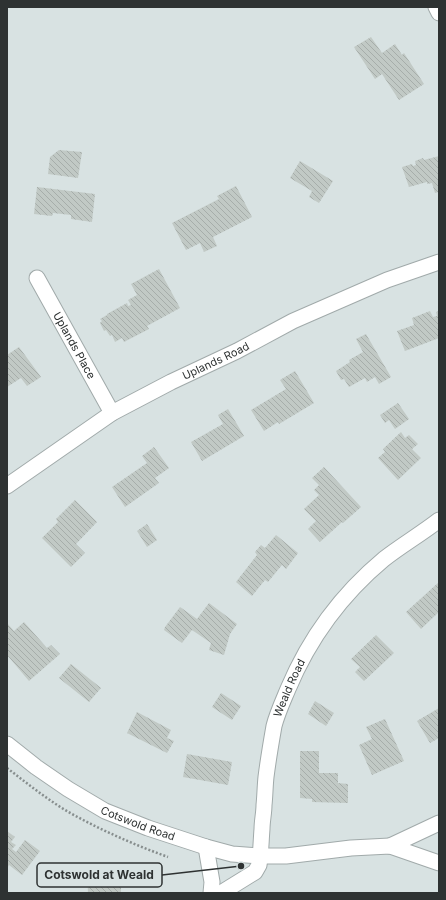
<svg xmlns="http://www.w3.org/2000/svg" width="446" height="900" viewBox="0 0 446 900" font-family="Inter,sans-serif">
<style>
.building{fill:url(#building-back-hatch)}
.lines{fill:none;stroke-linecap:round;stroke-linejoin:round}
.minor-casing{stroke:#a1aaaa;stroke-width:17}
.path{stroke:#878e8e;stroke-width:2.5;stroke-dasharray:2 2;stroke-linecap:butt}
.minor{stroke:#fff;stroke-width:15}
.labels{text-anchor:middle;stroke-width:4;stroke-linejoin:round;paint-order:stroke}
.street-label{font-size:11px;fill:#2e3232;stroke:#d8e2e2}
.leader{fill:none;stroke:#2e3232;stroke-width:1.5}
.callout-dot{fill:#2e3232;stroke:#d8e2e2;stroke-width:1.5}
.callout{fill:#d8e2e2;stroke:#2e3232;stroke-width:1.5}
.callout-label{font-size:12px;text-anchor:middle;font-weight:bold;fill:#2e3232}
</style>
<defs>
<pattern id="building-back-hatch" width="6" height="6" patternUnits="userSpaceOnUse"><rect width="6" height="6" fill="#c1c9c5"/><path d="M-1 5l2 2M0 0l6 6M5-1l2 2" fill="none" stroke="#a6adaa"/></pattern>
</defs>
<rect width="100%" height="100%" fill="#d8e2e2"/>
<g class="building">
<path d="M371,37L382,53L395,44L402,55L404,53L424,84L399,100L382,74L375,79L354,47Z"/>
<path d="M59,150L82,152L78,178L48,174L50,157Z"/>
<path d="M439,156V192L435,193L432,183L427,184V182L409,187L402,167L412,164L413,166L416,165L415,161L423,158L424,160Z"/>
<path d="M300,161L333,181L319,203L309,197L312,191L290,178Z"/>
<path d="M236,186L252,217L213,237L217,246L204,252L200,243L186,250L172,223L219,199L217,196Z"/>
<path d="M37,187L95,194L92,222L71,219V215L53,213L52,216L34,214Z"/>
<path d="M159,269L180,308L147,326L149,329L124,342L122,338L115,342L112,335L110,336L106,330L104,331L100,323L102,321L100,319L107,315V314L127,303L128,306L131,305L128,300L137,295L131,284Z"/>
<path d="M430,311L433,317L437,316L436,312L439,311V338L405,351L397,331L414,325L412,318Z"/>
<path d="M366,334L391,377L379,384L375,377L367,382L365,378L349,387L344,379L341,380L336,371L350,362L349,360L363,352L356,339Z"/>
<path d="M19,347L41,377L27,386L21,378L7,387V355Z"/>
<path d="M295,371L314,403L279,424L278,422L264,431L251,410L286,389L280,380Z"/>
<path d="M398,403L409,419L395,429L389,420L385,423L380,415Z"/>
<path d="M228,409L244,436L202,461L191,442L223,424L218,415Z"/>
<path d="M401,432L405,438L409,435L418,444L412,449L421,458L398,480L378,458L385,452L383,449Z"/>
<path d="M154,447L169,468L155,478L159,483L125,507L112,487L147,463L142,456Z"/>
<path d="M324,467L361,507L343,523L342,522L320,542L308,529L316,521L304,509L319,495L314,490L319,485L312,478Z"/>
<path d="M75,500L97,522L76,544L85,553L71,567L42,538L58,522L56,519Z"/>
<path d="M147,524L157,540L147,547L137,531Z"/>
<path d="M276,535L298,553L286,569L282,565L268,582L265,580L252,596L236,582L257,555L255,552L261,545L265,548Z"/>
<path d="M439,582V612L421,629L406,612Z"/>
<path d="M209,603L237,624L230,634L224,655L209,650L211,643L192,630L182,643L164,630L165,627L180,607L197,619Z"/>
<path d="M24,622L47,648L51,645L60,654L29,681L7,655V623L14,631Z"/>
<path d="M376,635L394,653L364,681L355,672L360,667L351,659Z"/>
<path d="M71,664L101,688L89,702L59,678Z"/>
<path d="M221,693L241,706L232,720L212,707Z"/>
<path d="M315,701L334,713L326,726L308,714Z"/>
<path d="M439,708V738L430,743L417,721Z"/>
<path d="M137,712L171,730L167,738L174,741L167,753L127,733Z"/>
<path d="M385,719L404,761L372,775L359,745L372,739L366,727Z"/>
<path d="M300,751H319V773H338V783L348,784V803L312,802V799L300,798Z"/>
<path d="M187,754L232,762L228,785L183,777Z"/>
<path d="M7,831L15,837L11,842L16,845L12,849L16,852L25,840L40,851L22,875L9,865L7,868Z"/>
<path d="M121,867V893H88L87,868Z"/>
</g>
<g class="lines">
<defs>
<g id="minor">
<path d="M436,7L439,13"/>
<path id="s1" d="M37,278L112,413"/>
<path id="s2" d="M7,486L112,413L171,382L237,351L293,321L387,280L439,262"/>
<path id="s3" d="M7,744L36,767L68,789L105,811L148,828L206,847L232,854L260,856H286L351,848L390,846L439,863"/>
<path d="M390,846L439,823"/>
<path d="M206,847L212,882L211,893"/>
<path id="s4" d="M221,893L255,872L259,865C261,853 261,841 262,829C262,821 264,813 264,805C265,796 265,786 266,777C268,761 271,743 274,726C277,714 283,701 288,689C309,639 342,594 384,559C402,545 421,534 439,520"/>
</g>
</defs>
<use href="#minor" class="minor-casing"/>
<path class="path" d="M7,768C28,784 49,801 72,814C103,831 135,845 168,857"/>
<use href="#minor" class="minor"/>
</g>
<g class="labels">
<g class="street-label">
<text dy="4" stroke="none"><textPath href="#s1" startOffset="77">Uplands Place</textPath></text>
<text dy="4" stroke="none"><textPath href="#s2" startOffset="244">Uplands Road</textPath></text>
<text dy="4" stroke="none"><textPath href="#s4" startOffset="229">Weald Road</textPath></text>
<text dy="4" stroke="none"><textPath href="#s3" startOffset="154">Cotswold Road</textPath></text>
</g>
</g>
<path class="leader" d="M241 866L162 875"/>
<circle class="callout-dot" cx="241" cy="866" r="4"/>
<rect class="callout" x="37" y="863" width="125" height="24" rx="4"/>
<g class="callout-label">
<text x="99" y="879">Cotswold at Weald</text>
</g>
<rect width="446" height="900" fill="none" stroke="#2e3232" stroke-width="16"/>
</svg>
